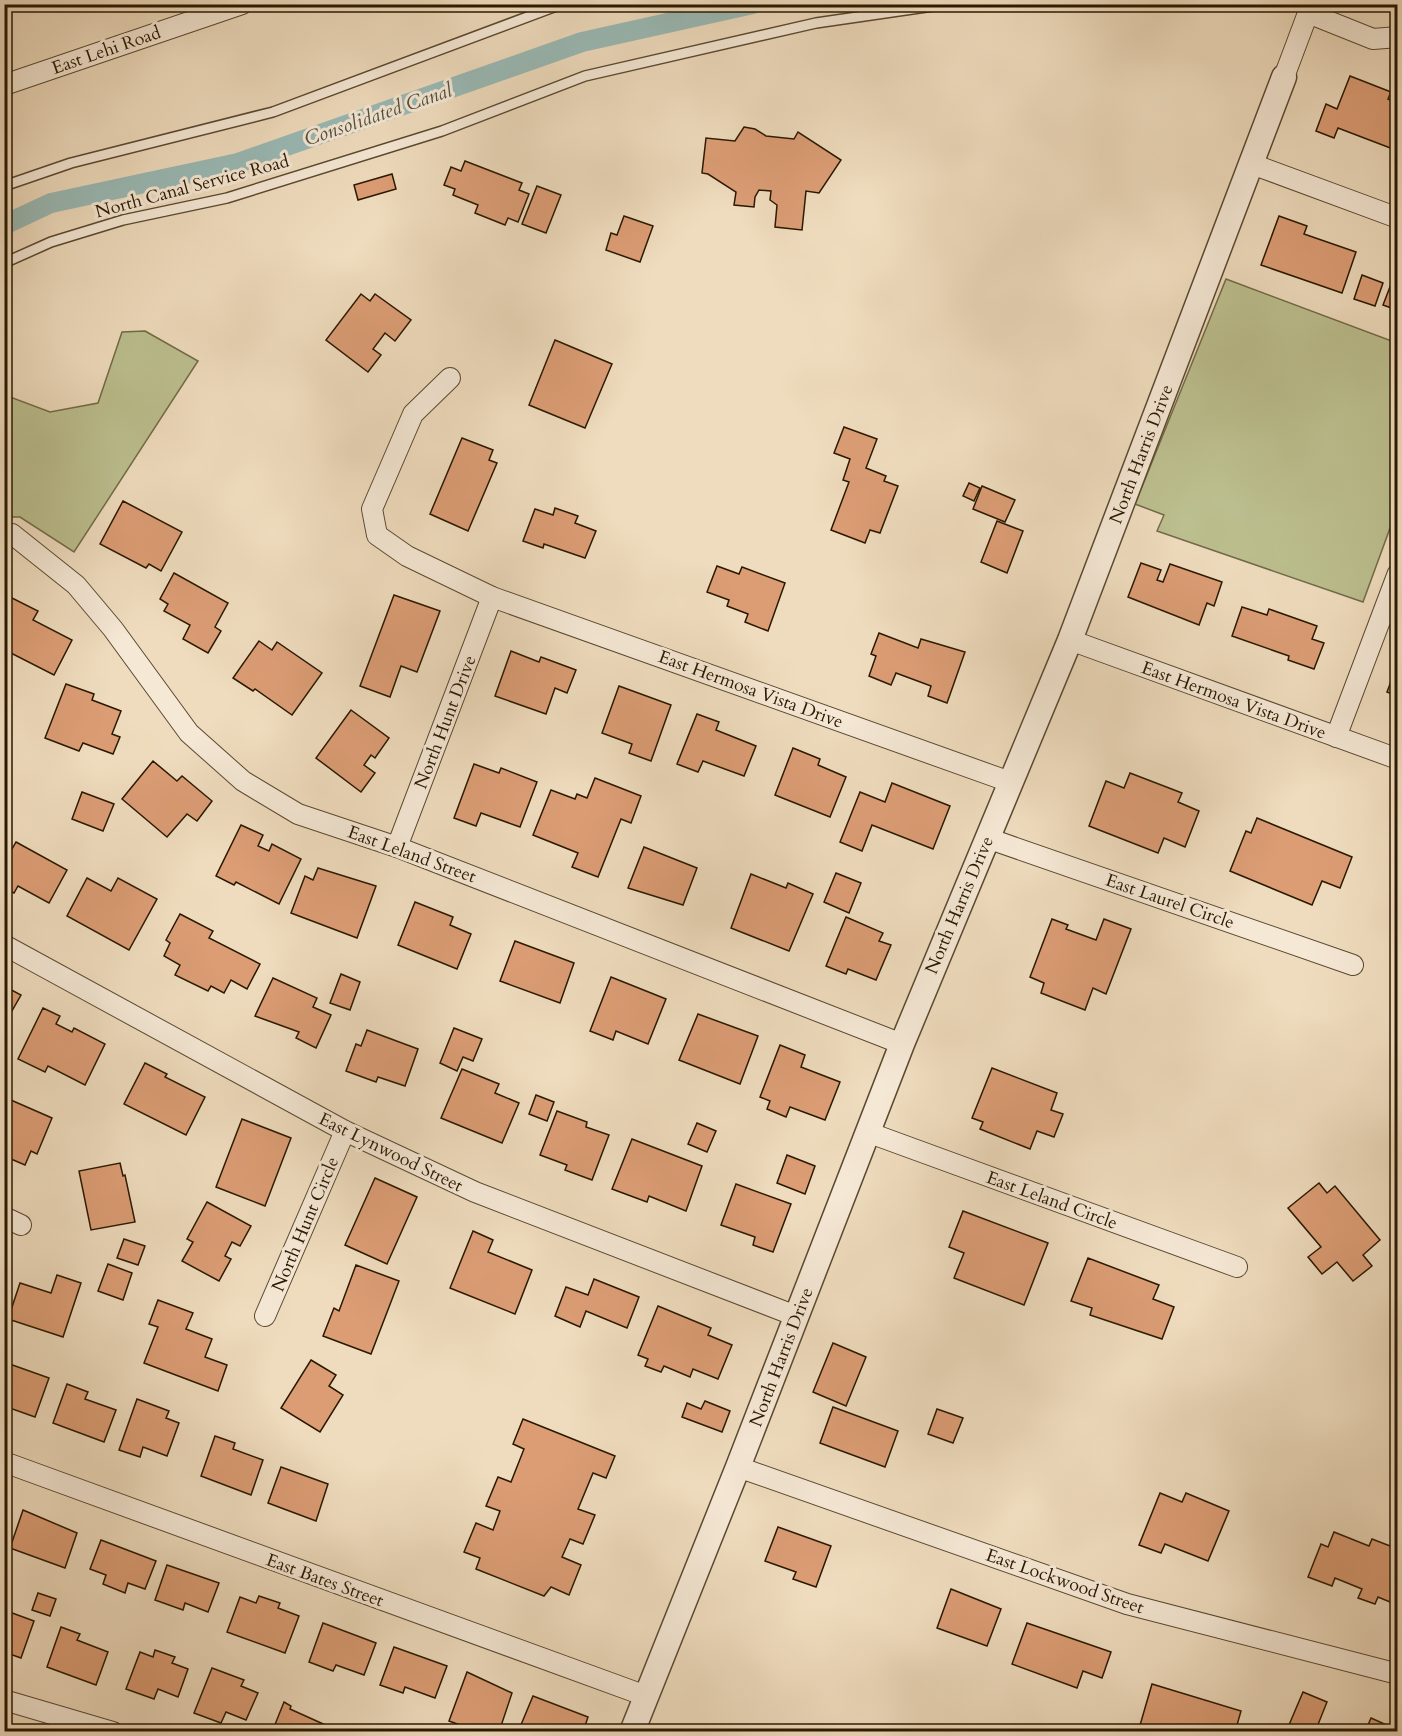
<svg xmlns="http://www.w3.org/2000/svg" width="1402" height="1736" viewBox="0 0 1402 1736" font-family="Cardo,serif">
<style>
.green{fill:#bcbf8f;stroke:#726c48;stroke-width:1.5}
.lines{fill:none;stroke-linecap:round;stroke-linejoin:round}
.canal{stroke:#9abab6;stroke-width:20}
.building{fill:#dc9d75;stroke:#291800;stroke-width:1.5}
.service-casing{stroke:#5a4930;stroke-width:12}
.minor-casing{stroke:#5a4930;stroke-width:22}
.tertiary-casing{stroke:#5a4930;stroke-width:27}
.service{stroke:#f5e8d5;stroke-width:9}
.minor{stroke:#f5e8d5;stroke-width:20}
.tertiary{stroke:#f5e8d5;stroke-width:24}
.labels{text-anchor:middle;stroke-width:6;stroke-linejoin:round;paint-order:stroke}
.street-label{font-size:18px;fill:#291800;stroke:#f5e8d5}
.water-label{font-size:20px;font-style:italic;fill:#515140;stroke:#f5e8d5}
</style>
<rect width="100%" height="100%" fill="#efdcbe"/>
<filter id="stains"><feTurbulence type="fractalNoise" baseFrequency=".00333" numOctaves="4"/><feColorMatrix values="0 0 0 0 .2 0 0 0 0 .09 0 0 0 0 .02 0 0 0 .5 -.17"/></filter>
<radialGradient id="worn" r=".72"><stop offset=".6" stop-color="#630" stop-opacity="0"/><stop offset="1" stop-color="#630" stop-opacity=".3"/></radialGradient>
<g class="green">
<path d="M1226,279L1397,343V509L1363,602L1157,531L1164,515L1135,504Z"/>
<path d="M145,331L198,361L74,552L20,517H5V395L50,412L98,403L122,332Z"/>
</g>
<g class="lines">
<path class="canal" d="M4,225L51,203L238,163L582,42L753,4"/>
</g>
<g class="building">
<path d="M1350,76L1391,92L1388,99L1398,103V138L1393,149L1338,128L1334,138L1316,131L1326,104L1337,109Z"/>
<path d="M744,127L755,129L766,136L794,139L798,132L841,160L819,193L806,191L802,230L775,227L777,205L770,200L771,191L759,190L755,197L754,207L734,205L736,192L708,174L702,173L706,138L735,141Z"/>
<path d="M465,161L522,183L519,190L529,194L518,222L508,218L505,225L475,213L478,205L453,195L455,189L444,185L451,167L461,171Z"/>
<path d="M392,174L396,189L358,200L354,185Z"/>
<path d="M537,186L561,195L546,233L522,224Z"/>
<path d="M624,216L653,226L640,262L606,250L611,233L617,235Z"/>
<path d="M1279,216L1307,226L1304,234L1356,252L1342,293L1261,265Z"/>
<path d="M1398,266V319L1394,318L1397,310L1383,305Z"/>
<path d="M1362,275L1383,283L1375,306L1354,299Z"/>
<path d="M361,294L370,301L375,294L411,320L395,341L385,333L373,349L381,355L368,372L326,340Z"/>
<path d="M555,340L612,364L585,428L529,405Z"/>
<path d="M844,427L877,439L866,468L886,476L884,481L898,486L880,533L870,530L865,543L831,530L849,482L843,480L850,459L834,453Z"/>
<path d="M462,438L493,450L489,460L497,463L468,531L430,514Z"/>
<path d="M969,483L980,488L974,501L963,496Z"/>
<path d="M982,486L1015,500L1005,522L973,509Z"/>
<path d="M123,501L182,532L161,571L149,564L146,568L100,544Z"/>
<path d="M555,508L578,516L575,523L596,531L585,558L544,544L543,548L523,541L535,509L553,515Z"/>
<path d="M997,521L1023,531L1007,573L981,562Z"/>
<path d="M1141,563L1161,570L1157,580L1163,582L1170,564L1222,582L1214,606L1207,603L1199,625L1128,597Z"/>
<path d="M717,566L739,574L742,567L785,583L768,631L745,622L748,614L727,606L729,600L707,592Z"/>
<path d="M174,573L228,603L215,627L221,631L208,653L183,639L190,625L164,611L168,604L160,599Z"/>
<path d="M394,595L440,611L417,672L401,666L390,697L360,686Z"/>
<path d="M8,596L38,611L33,620L72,640L54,675L7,651L4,656V604Z"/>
<path d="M1242,607L1267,615L1269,609L1317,626L1312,639L1324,643L1314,669L1288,660L1289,656L1232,636Z"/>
<path d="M879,633L918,648L921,639L965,652L947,703L928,696L931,686L896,673L891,685L869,676L876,656L871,654Z"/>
<path d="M259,641L272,650L277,642L322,673L292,715L255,689L253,691L233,678Z"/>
<path d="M511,651L539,662L541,657L576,670L567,693L555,688L546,714L495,696Z"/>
<path d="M1398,663V696L1387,692Z"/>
<path d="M66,684L94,694L92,700L121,711L112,734L120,737L113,754L83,743L79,751L45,738Z"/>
<path d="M619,686L671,705L651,761L629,753L632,744L602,733Z"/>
<path d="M351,710L389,738L375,758L371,755L364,765L375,773L361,792L316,758Z"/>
<path d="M697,714L719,722L716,730L756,746L744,776L703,761L698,772L677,764Z"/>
<path d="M793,748L820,759L818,765L846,777L830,817L775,795Z"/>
<path d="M153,761L177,781L182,776L212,801L197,821L187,814L167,837L122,799Z"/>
<path d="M474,764L499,773L501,768L537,782L520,827L481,813L476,826L454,818Z"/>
<path d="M1130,773L1182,793L1178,802L1199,811L1185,847L1164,838L1158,853L1089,826L1106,781L1124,788Z"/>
<path d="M595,778L641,796L631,823L621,819L598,877L572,867L578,853L533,835L551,790L575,799L577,794L587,798Z"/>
<path d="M892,783L950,806L933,849L872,825L862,851L840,842L860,792L885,802Z"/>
<path d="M82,792L114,804L103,831L72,819Z"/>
<path d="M1257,818L1352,857L1340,888L1322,881L1312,905L1230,871L1246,831L1251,833Z"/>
<path d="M241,825L263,835L258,846L269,851L272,844L301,859L279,904L236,882L234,885L216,876Z"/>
<path d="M16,842L67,870L49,903L18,886L14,893L4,888V863Z"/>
<path d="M644,847L697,868L683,905L628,888Z"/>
<path d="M318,868L376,886L357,938L291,913L305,876L313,880Z"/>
<path d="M836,873L861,883L849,913L824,902Z"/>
<path d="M751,874L786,888L788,883L813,894L789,951L731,928Z"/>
<path d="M87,878L111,891L118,878L157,899L129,950L67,916Z"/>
<path d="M415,902L453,917L450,925L471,934L457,969L398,945Z"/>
<path d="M180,914L213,931L209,938L260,964L247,989L231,980L224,993L211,986L208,991L175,975L180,965L164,956L170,943L166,940Z"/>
<path d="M846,917L883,933L879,941L891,945L876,980L848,969L846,974L826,966Z"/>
<path d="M1052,919L1068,925L1066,929L1096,940L1104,919L1131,929L1106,994L1093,988L1085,1010L1041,993L1044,983L1030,977Z"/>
<path d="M515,941L574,963L560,1003L500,981Z"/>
<path d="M341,974L360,982L350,1010L330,1003Z"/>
<path d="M611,977L666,999L648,1044L616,1031L613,1040L590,1031Z"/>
<path d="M273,978L317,998L313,1007L331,1015L316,1048L296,1038L299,1032L255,1016Z"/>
<path d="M4,986L21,995L9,1016L4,1013Z"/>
<path d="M43,1008L60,1016L56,1024L72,1032L74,1028L105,1044L85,1085L48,1066L45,1072L18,1059Z"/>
<path d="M698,1014L758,1036L740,1084L679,1060Z"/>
<path d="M454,1028L482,1039L473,1061L463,1057L457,1071L440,1063Z"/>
<path d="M367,1030L418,1049L405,1086L378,1077L376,1082L346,1071L356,1044L361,1046Z"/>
<path d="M780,1045L805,1055L801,1067L840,1082L825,1120L790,1107L786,1117L767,1109L770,1101L760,1097Z"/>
<path d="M145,1063L167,1074L165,1077L205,1097L186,1135L124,1104Z"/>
<path d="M992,1068L1057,1093L1051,1110L1063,1114L1054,1137L1037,1131L1030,1149L980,1129L983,1122L972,1118Z"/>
<path d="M462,1069L499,1084L495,1093L519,1103L502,1143L441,1118Z"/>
<path d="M536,1095L554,1102L547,1121L529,1114Z"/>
<path d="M4,1097L52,1118L37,1154L31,1151L25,1165L4,1156L7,1146L4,1145Z"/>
<path d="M557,1111L587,1122L586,1127L609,1135L592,1180L565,1170L567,1165L540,1155Z"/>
<path d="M242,1119L291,1138L265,1206L216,1187Z"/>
<path d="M697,1123L716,1131L707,1152L688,1144Z"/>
<path d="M632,1139L702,1166L686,1211L649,1196L647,1202L612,1189Z"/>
<path d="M787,1155L815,1166L805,1194L777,1183Z"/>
<path d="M120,1163L123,1176L125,1175L135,1222L91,1230L79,1171Z"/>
<path d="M375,1178L417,1197L387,1264L345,1245Z"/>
<path d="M1319,1183L1327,1193L1335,1186L1380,1240L1363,1255L1372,1266L1353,1281L1337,1262L1322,1274L1308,1257L1321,1247L1288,1208Z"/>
<path d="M736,1184L791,1204L773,1252L753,1245L755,1237L721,1225Z"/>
<path d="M207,1202L251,1226L240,1246L232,1242L225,1256L231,1259L219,1281L182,1261L193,1242L187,1239Z"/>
<path d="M963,1211L1048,1243L1024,1305L954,1278L964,1253L949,1247Z"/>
<path d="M473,1231L493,1240L488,1252L532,1270L515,1314L450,1288Z"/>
<path d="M124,1239L145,1246L138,1265L117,1258Z"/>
<path d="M1088,1258L1159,1285L1153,1299L1174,1307L1162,1339L1090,1315L1092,1308L1071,1301Z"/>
<path d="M108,1264L132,1273L123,1300L98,1291Z"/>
<path d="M356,1265L399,1281L371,1354L323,1336L334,1308L339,1311Z"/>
<path d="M57,1275L81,1283L63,1337L8,1319L20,1283L51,1293Z"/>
<path d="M594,1279L639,1297L627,1328L586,1311L580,1327L555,1316L566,1287L588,1295Z"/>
<path d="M158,1300L193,1313L186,1329L212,1339L205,1357L227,1365L218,1391L144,1363L158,1327L149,1324Z"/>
<path d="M658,1306L711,1328L708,1335L732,1345L718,1379L693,1369L690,1377L664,1366L661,1372L645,1366L648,1359L638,1355Z"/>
<path d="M833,1343L866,1357L846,1406L813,1392Z"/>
<path d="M311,1360L336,1375L329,1386L343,1395L320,1432L281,1408Z"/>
<path d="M4,1362L49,1378L35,1417L4,1406Z"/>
<path d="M67,1384L88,1392L85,1399L116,1410L104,1442L53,1423Z"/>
<path d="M137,1399L169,1411L166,1418L179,1423L167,1456L143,1447L140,1457L119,1450Z"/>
<path d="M705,1401L730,1411L722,1432L682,1417L687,1403L701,1409Z"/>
<path d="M833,1407L898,1431L885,1467L820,1443Z"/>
<path d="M937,1409L963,1418L953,1443L928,1434Z"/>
<path d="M523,1419L615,1456L606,1478L593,1473L578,1509L595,1515L583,1544L570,1539L562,1557L581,1565L569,1595L551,1587L544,1596L476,1569L480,1558L464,1552L476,1523L493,1530L500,1511L486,1506L498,1477L511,1482L524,1449L513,1444Z"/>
<path d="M215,1436L235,1443L233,1449L263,1460L251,1495L201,1476Z"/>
<path d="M281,1467L328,1484L316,1521L268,1503Z"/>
<path d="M1160,1493L1182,1502L1186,1493L1229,1511L1208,1561L1165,1544L1161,1553L1139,1545Z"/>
<path d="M23,1510L77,1533L65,1568L10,1548Z"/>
<path d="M778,1527L831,1546L816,1587L793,1579L796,1572L765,1561Z"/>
<path d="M1334,1532L1369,1546L1372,1539L1398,1549V1583L1390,1602L1378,1597L1375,1604L1358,1598L1362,1589L1335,1578L1332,1586L1308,1577L1321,1544L1328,1547Z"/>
<path d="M101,1540L156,1561L145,1589L128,1583L125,1593L103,1584L106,1575L90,1569Z"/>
<path d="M167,1565L219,1583L208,1612L185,1603L183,1610L155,1600Z"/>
<path d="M951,1589L1001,1609L987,1646L937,1628Z"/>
<path d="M38,1593L56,1599L50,1616L32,1610Z"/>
<path d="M259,1596L280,1603L278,1608L299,1616L285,1653L227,1632L240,1597L256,1603Z"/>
<path d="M4,1610L34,1621L21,1658L4,1652Z"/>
<path d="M323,1623L376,1643L364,1675L336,1665L333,1671L309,1662Z"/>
<path d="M1027,1623L1111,1652L1102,1678L1083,1671L1077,1688L1012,1664Z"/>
<path d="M61,1627L80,1634L77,1640L108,1652L96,1685L47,1667Z"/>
<path d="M394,1647L447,1666L435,1698L405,1687L403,1693L380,1685Z"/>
<path d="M155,1650L175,1657L172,1663L188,1669L178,1697L158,1689L154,1699L126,1689L140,1652L153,1657Z"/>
<path d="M212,1668L244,1680L241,1686L258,1693L246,1720L226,1712L221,1723L194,1713Z"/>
<path d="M467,1672L512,1693L499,1732H479L449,1721Z"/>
<path d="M1152,1684L1241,1711L1235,1732H1138Z"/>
<path d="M1303,1692L1327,1702L1315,1732H1286Z"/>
<path d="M533,1696L588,1717L583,1732H518Z"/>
<path d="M284,1702L291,1706L290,1709L341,1732H272Z"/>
<path d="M1371,1718L1391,1727L1390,1732H1365Z"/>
</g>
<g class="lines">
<defs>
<g id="service">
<path d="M4,186L71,163L273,112L562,4"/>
<path d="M4,263L51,242L123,220L227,198L442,131L585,76L816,23L947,4"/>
</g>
<g id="minor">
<path d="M1284,77L1308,13L1373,39L1398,37"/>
<path d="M4,85L242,4"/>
<path d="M1252,164L1398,218"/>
<path d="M450,378L413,414L372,509L377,535L407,556L492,597L1010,782"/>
<path d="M4,537L12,534L76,585L113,629L189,733L243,781L298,814L397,847L902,1044"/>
<path d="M1070,640L1398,759"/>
<path d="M1336,737L1398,573"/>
<path d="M987,838L1353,965"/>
<path d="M397,847L492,597"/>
<path d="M4,945L345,1131L475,1192L796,1316"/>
<path d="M867,1132L1237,1267"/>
<path d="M4,1217L21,1225"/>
<path d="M265,1316L345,1131"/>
<path d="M4,1462L646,1696"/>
<path d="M738,1467L1127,1604L1398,1674"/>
<path d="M4,1700L113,1732"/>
</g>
<path id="tertiary" d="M632,1732L738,1467L902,1044L1070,640L1284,77"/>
</defs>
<use href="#service" class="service-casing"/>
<use href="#minor" class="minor-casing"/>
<use href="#tertiary" class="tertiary-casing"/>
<use href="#service" class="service"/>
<use href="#minor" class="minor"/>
<use href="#tertiary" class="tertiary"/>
</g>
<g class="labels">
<g class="street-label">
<text transform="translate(106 50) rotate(-19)" y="6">East Lehi Road</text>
<text transform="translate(192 186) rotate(-15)" y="6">North Canal Service Road</text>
<text transform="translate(1141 454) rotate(-69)" y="6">North Harris Drive</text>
<text transform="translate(751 689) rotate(20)" y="6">East Hermosa Vista Drive</text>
<text transform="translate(1234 700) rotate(20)" y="6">East Hermosa Vista Drive</text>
<text transform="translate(445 722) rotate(-69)" y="6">North Hunt Drive</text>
<text transform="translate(412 854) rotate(20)" y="6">East Leland Street</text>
<text transform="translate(1170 901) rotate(19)" y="6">East Laurel Circle</text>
<text transform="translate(959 905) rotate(-67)" y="6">North Harris Drive</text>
<text transform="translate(391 1152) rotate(26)" y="6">East Lynwood Street</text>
<text transform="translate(1052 1200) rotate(20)" y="6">East Leland Circle</text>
<text transform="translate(305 1224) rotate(-67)" y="6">North Hunt Circle</text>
<text transform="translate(781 1357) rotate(-69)" y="6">North Harris Drive</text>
<text transform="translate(325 1580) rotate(20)" y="6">East Bates Street</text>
<text transform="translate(1065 1581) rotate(19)" y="6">East Lockwood Street</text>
</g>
<g class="water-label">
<text transform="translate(378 114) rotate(-19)" y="7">Consolidated Canal</text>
</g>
</g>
<rect width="1402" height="1736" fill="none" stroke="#efdcbe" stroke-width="24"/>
<rect x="6" y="6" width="1390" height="1724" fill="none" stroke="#291800" stroke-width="3"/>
<rect x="12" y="12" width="1378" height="1712" fill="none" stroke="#291800" stroke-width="1.5"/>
<rect width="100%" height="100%" filter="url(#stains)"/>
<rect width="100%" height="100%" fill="url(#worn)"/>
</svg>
